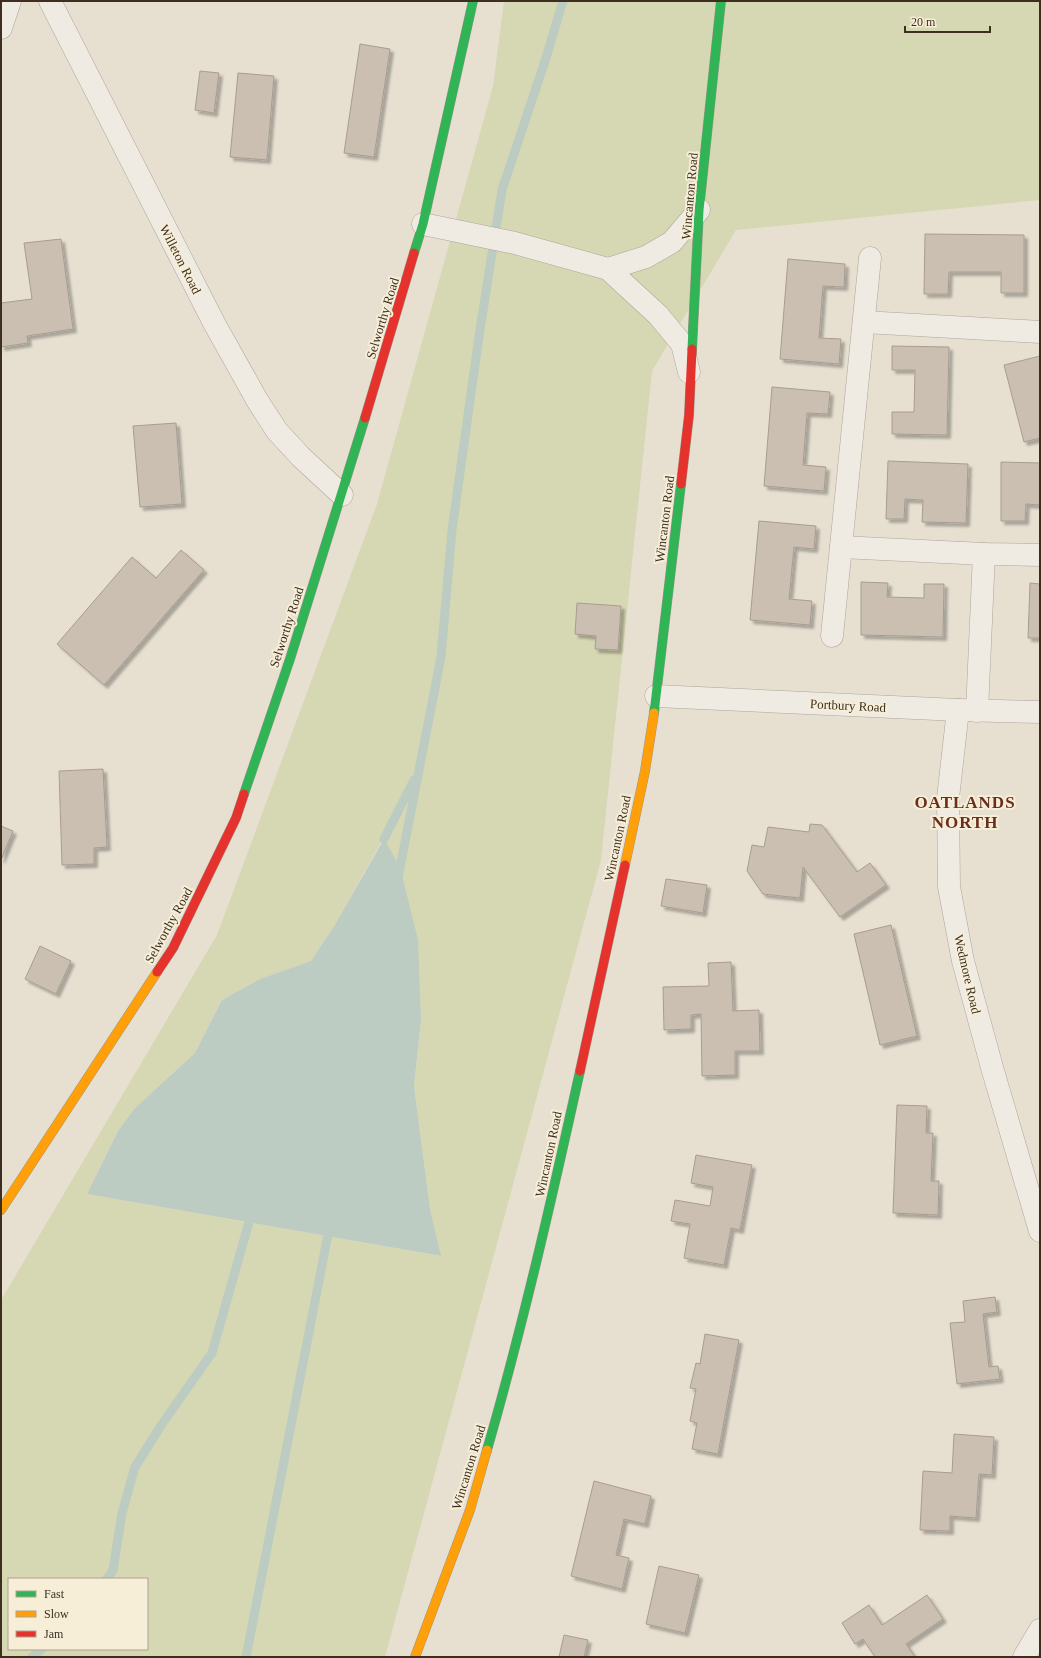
<svg xmlns="http://www.w3.org/2000/svg" width="1041" height="1658" viewBox="0 0 1041 1658" font-family="Georgia,serif">
<style>
.green{fill:#d6d7b3;fill-rule:evenodd}
.water{fill:#bcccc2}
.lines{fill:none;stroke-linecap:round;stroke-linejoin:round}
.stream{stroke:#bcccc2;stroke-width:9}
.building{fill:#cbbfb2;stroke:#a89c90;filter:url(#shadow)}
.street-casing{stroke:#ada599;stroke-width:23}
.fast-casing{stroke:#9c958a;stroke-width:10}
.slow-casing{stroke:#9c958a;stroke-width:10}
.jam-casing{stroke:#9c958a;stroke-width:10}
.street{stroke:#efebe3;stroke-width:22}
.fast{stroke:#30b455;stroke-width:9}
.slow{stroke:#ff9f0a;stroke-width:9}
.jam{stroke:#e5322d;stroke-width:9}
.labels{text-anchor:middle;stroke-width:4;stroke-linejoin:round;paint-order:stroke}
.street-label{font-size:13px;fill:#3d2e20;stroke:#f7eed8}
.district-label{font-size:17px;font-weight:bold;letter-spacing:1px;fill:#6b2e1e;stroke:#f7eed8}
</style>
<defs>
<filter id="shadow"><feDropShadow dx="3.5" dy="3.5" stdDeviation="1" flood-color="#0004"/></filter>
</defs>
<rect width="100%" height="100%" fill="#e7e0d1"/>
<path class="green" d="M504,1H1040V200L736,230L652,371L601,860L385,1657H1V1300L217,935L377,504L493,86ZM383,839L421,1021L414,1086L430,1209L440,1256L87,1194L118,1131L134,1109L195,1053L222,1000L260,979L311,961L333,928ZM9,1579H147V1649H9Z"/>
<path class="water" d="M384,839L400,867L418,940L421,1021L414,1086L430,1209L441,1256L87,1194L118,1131L134,1109L195,1053L222,1000L260,979L311,961L333,928Z"/>
<g class="lines">
<g class="stream">
<path d="M384,839L414,780"/>
<path d="M398,878L441,657L452,530L479,336L502,190L546,58L563,1"/>
<path d="M107,1579L113,1570L122,1513L135,1467L162,1424L212,1353L249,1222"/>
<path d="M32,1657L42,1649"/>
<path d="M246,1657L330,1224"/>
</g>
</g>
<g class="building">
<path d="M360,44L390,49L374,157L344,153Z"/>
<path d="M200,71L219,73L214,113L195,110Z"/>
<path d="M238,73L274,76L267,160L230,157Z"/>
<path d="M925,234L1024,235V293H1001V272H949L948,294H924Z"/>
<path d="M61,239L73,329L27,336L28,343L1,347V303L32,299L24,243Z"/>
<path d="M788,259L845,264L844,287L823,286L819,338L841,339L839,364L780,359Z"/>
<path d="M892,346L949,347L947,435L892,434V412H914L915,370H892Z"/>
<path d="M1040,356V438L1024,442L1004,365Z"/>
<path d="M772,387L830,392L828,414L807,413L803,465L826,467L824,491L764,486Z"/>
<path d="M176,423L182,504L140,507L133,426Z"/>
<path d="M888,461L968,464L966,523L922,522L923,500L905,499L904,519H886Z"/>
<path d="M1001,462L1040,463V505L1026,504L1025,521H1001Z"/>
<path d="M759,521L816,526L814,549L794,547L789,599L812,601L810,625L750,620Z"/>
<path d="M181,550L204,570L104,685L57,644L132,557L156,578Z"/>
<path d="M861,582L888,583L887,597L924,598V584H944L943,637L861,635Z"/>
<path d="M1030,583L1040,584V638H1028Z"/>
<path d="M577,603L621,606L618,650L595,649L596,636L575,634Z"/>
<path d="M103,769L107,847L94,848V864L62,865L59,771Z"/>
<path d="M810,824L822,825L857,872L870,863L886,885L840,917L803,867L800,898L763,894L747,871L752,845L764,847L768,827L809,832Z"/>
<path d="M1,826L13,831L1,860Z"/>
<path d="M666,879L707,885L703,913L661,906Z"/>
<path d="M891,925L917,1036L880,1045L854,934Z"/>
<path d="M40,946L71,961L56,994L25,979Z"/>
<path d="M731,962L733,1011L759,1010L760,1051H735V1075L702,1076L701,1014L691,1015V1029L664,1030L663,987L709,986L708,963Z"/>
<path d="M897,1105L927,1106L926,1133H933L931,1181H939L938,1215L893,1213Z"/>
<path d="M696,1155L752,1165L740,1230L731,1228L724,1265L684,1258L690,1224L671,1221L675,1200L710,1206L713,1187L691,1183Z"/>
<path d="M995,1297L997,1312L983,1314L989,1367L998,1366L1000,1379L957,1384L950,1323L965,1322L963,1301Z"/>
<path d="M705,1334L739,1340L718,1454L692,1449L697,1423L690,1421L696,1389L690,1388L696,1363L700,1364Z"/>
<path d="M954,1434L994,1437L992,1475L979,1474L976,1518L950,1516V1531L920,1530L923,1471L952,1473Z"/>
<path d="M594,1481L651,1496L645,1524L624,1519L616,1555L629,1558L622,1589L571,1576Z"/>
<path d="M659,1566L699,1575L685,1633L646,1624Z"/>
<path d="M927,1595L943,1619L906,1644L915,1657H875L863,1639L855,1644L842,1623L869,1605L882,1625Z"/>
<path d="M564,1635L588,1640L584,1657H559Z"/>
</g>
<g class="lines">
<defs>
<g id="street">
<path d="M50,1L214,323L257,400L277,431L301,457L342,495"/>
<path d="M1,28L10,1"/>
<path d="M423,224L515,243L608,269L658,315L682,344L689,372"/>
<path d="M608,269L646,257L672,242L699,210"/>
<path d="M864,322L1040,332"/>
<path d="M841,547L984,554L1040,555"/>
<path d="M832,636L870,258"/>
<path d="M656,696L958,710L1040,712"/>
<path d="M958,710L948,798L949,887L963,961L993,1071L1040,1231"/>
<path d="M977,711L984,554"/>
<path d="M1024,1657L1040,1630"/>
</g>
<g id="fast">
<path d="M414,253L423,224L473,1"/>
<path d="M692,349L699,210L721,1"/>
<path d="M654,713L681,484"/>
<path d="M244,794L290,659L365,418"/>
<path d="M487,1450C523,1325 552,1198 580,1071"/>
</g>
<g id="slow">
<path d="M625,865L645,771L654,713"/>
<path d="M1,1210L157,972"/>
<path d="M415,1657L470,1510L487,1450"/>
</g>
<g id="jam">
<path d="M365,418L414,253"/>
<path d="M681,484L689,415L692,349"/>
<path d="M157,972L173,948L236,818L244,794"/>
<path d="M580,1071L625,865"/>
</g>
</defs>
<use href="#street" class="street-casing"/>
<use href="#fast" class="fast-casing"/>
<use href="#slow" class="slow-casing"/>
<use href="#jam" class="jam-casing"/>
<use href="#street" class="street"/>
<use href="#fast" class="fast"/>
<use href="#slow" class="slow"/>
<use href="#jam" class="jam"/>
</g>
<g class="labels">
<g class="street-label">
<text transform="translate(689 196) rotate(-85)" y="5">Wincanton Road</text>
<text transform="translate(181 259) rotate(63)" y="5">Willeton Road</text>
<text transform="translate(382 318) rotate(-73)" y="5">Selworthy Road</text>
<text transform="translate(664 519) rotate(-83)" y="5">Wincanton Road</text>
<text transform="translate(286 627) rotate(-72)" y="5">Selworthy Road</text>
<text transform="translate(848 705) rotate(3)" y="5">Portbury Road</text>
<text transform="translate(617 838) rotate(-78)" y="5">Wincanton Road</text>
<text transform="translate(168 925) rotate(-61)" y="5">Selworthy Road</text>
<text transform="translate(968 974) rotate(77)" y="5">Wedmore Road</text>
<text transform="translate(548 1154) rotate(-78)" y="5">Wincanton Road</text>
<text transform="translate(468 1467) rotate(-73)" y="5">Wincanton Road</text>
</g>
<g class="district-label">
<text x="965" y="808">OATLANDS<tspan x="965" dy="20">NORTH</tspan></text>
</g>
</g>
<rect width="1041" height="1658" fill="none" stroke="#3d2e20" stroke-width="4"/>
<rect x="8" y="1578" width="140" height="72" fill="#f7eed8" stroke="#ada18e"/>
<rect x="16" y="1591" width="20" height="6" fill="#30b455" stroke="#ada18e"/>
<text x="44" y="1598" font-size="12" fill="#3d2e20">Fast</text>
<rect x="16" y="1611" width="20" height="6" fill="#ff9f0a" stroke="#ada18e"/>
<text x="44" y="1618" font-size="12" fill="#3d2e20">Slow</text>
<rect x="16" y="1631" width="20" height="6" fill="#e5322d" stroke="#ada18e"/>
<text x="44" y="1638" font-size="12" fill="#3d2e20">Jam</text>
<path d="M905 26v6h85v-6" fill="none" stroke="#3d2e20" stroke-width="2"/>
<text x="911" y="26" font-size="12" fill="#3d2e20" stroke="#f7eed8" stroke-width="3" paint-order="stroke">20 m</text>
</svg>
